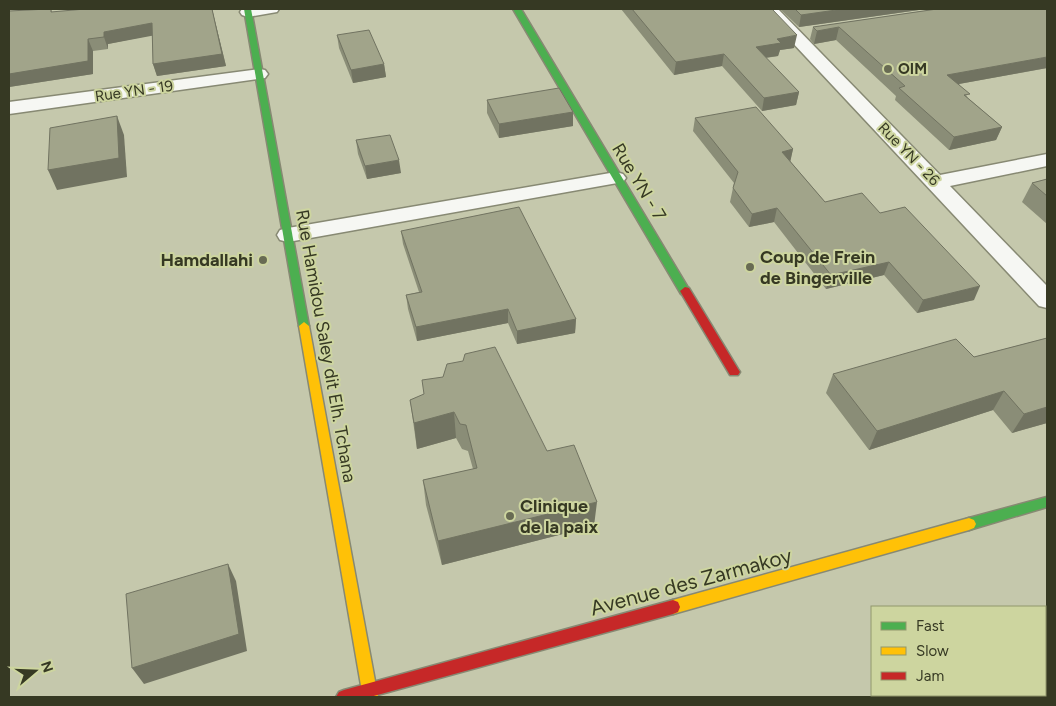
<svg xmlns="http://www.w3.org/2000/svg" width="1056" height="706" viewBox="0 0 1056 706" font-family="Figtree,sans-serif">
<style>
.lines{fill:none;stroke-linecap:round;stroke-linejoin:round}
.street-casing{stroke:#878973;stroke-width:3}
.fast-casing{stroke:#878973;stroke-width:3}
.slow-casing{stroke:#878973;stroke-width:3}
.jam-casing{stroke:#878973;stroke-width:3}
.street{fill:#f6f7f3;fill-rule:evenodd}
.fast{fill:#4caf50;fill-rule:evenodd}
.slow{fill:#ffc107;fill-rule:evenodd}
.jam{fill:#c62828;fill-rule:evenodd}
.wall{fill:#8a8d77}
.shaded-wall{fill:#717361}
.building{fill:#a1a48a;stroke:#717361}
.poi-dot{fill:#686b53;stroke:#cdd59f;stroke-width:2}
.labels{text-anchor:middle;stroke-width:4;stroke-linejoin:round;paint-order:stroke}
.far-poi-label{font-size:15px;font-weight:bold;fill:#363923;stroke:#cdd59f;text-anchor:start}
.far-street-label{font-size:15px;fill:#363923;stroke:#cdd59f}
.street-label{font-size:18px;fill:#363923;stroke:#cdd59f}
.poi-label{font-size:18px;font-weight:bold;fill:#363923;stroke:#cdd59f;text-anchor:start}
.near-street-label{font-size:21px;fill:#363923;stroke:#cdd59f}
</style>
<rect width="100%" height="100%" fill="#c5c8ac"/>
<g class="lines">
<defs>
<g id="street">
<path d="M242,9H279L277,12L248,17L242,15L240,12Z"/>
<path d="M761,9H778L940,175L1047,154V166L950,186L1047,286V308L1039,306Z"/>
<path d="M259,69L265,70L268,74L265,78L9,114V102Z"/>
<path d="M616,172L623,174L626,178L623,182L288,242L280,240L277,235L280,230L288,228Z"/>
</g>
<g id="fast">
<path d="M244,9H251L309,326L304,330L299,326Z"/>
<path d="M513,9H521L690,291L689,294H681Z"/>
<path d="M1047,497V507L969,530L964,528L962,524L964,520L969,518Z"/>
</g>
<g id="slow">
<path d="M304,322L309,326L378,697H363L299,326Z"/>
<path d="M969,518L974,520L976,524L974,528L969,530L673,614L668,612L666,607L668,602L673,600Z"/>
</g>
<g id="jam">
<path d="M685,287L689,288L738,369L740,372L738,375H730L680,291Z"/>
<path d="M673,600L678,602L680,607L678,612L673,614L370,697H336L339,692L344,690Z"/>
</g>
</defs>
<use href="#street" class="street-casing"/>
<use href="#fast" class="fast-casing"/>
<use href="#slow" class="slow-casing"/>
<use href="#jam" class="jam-casing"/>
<use href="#street" class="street"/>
<use href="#fast" class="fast"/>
<use href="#slow" class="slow"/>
<use href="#jam" class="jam"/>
</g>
<g class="wall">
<path d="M51,9L52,12L212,9L226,66L157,76L153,64L152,35L108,44V49L93,51V74L9,87Z"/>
<path d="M621,9H772L794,48L780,50L778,56L766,58L799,92L796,105L762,111L722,66L674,75Z"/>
<path d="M780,9H926L799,27Z"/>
<path d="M937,9L1047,68L959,84L968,98L1002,127L996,140L949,150L895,100L896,96L836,40L814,44L810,39L813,27Z"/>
<path d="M337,35L384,64L386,77L353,83L339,48Z"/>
<path d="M487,100L573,112V126L499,138L487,113Z"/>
<path d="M695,118L793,149L790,161L825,202L880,213L974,300L917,313L884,275L826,289L774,222L749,227L730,202L734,183L693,131Z"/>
<path d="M356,140L401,173L367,179L358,154Z"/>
<path d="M1047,179V224L1022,202L1032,183Z"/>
<path d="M401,231L576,319L575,333L517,344L508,323L417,341L408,309L406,295L419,292L403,244Z"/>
<path d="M1047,338V423L1012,433L993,410L869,450L826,393L833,374L974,357Z"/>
<path d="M424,395L547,451L594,526L442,565L426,505L423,480L473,469L468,451L462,449L456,438L417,449L410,400Z"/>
</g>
<g class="shaded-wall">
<path d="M212,9L226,66L157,76L153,64Z"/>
<path d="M843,9H926L799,27L801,15Z"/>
<path d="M152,23L156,35L108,44V49L104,37V32Z"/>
<path d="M839,27L836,40L814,44L817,31Z"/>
<path d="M797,35L794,48L780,50L778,56L753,59L756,47L777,39Z"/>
<path d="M88,39L93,51V74L9,87V74Z"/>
<path d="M724,54L722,66L674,75L676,62Z"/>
<path d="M1047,57V68L942,87L947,75Z"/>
<path d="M384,64L386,77L353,83L351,70Z"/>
<path d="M799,92L796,105L762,111L764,98Z"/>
<path d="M573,112V126L499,138V124Z"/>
<path d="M117,116L124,135L127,177L57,190L48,170Z"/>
<path d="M1002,127L996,140L949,150L954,137Z"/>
<path d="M793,149L790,163L782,152Z"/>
<path d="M399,160L401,173L367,179L365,166Z"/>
<path d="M777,208L774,222L749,227L752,214Z"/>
<path d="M889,262L884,275L826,289L831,275Z"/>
<path d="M980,286L974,300L917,313L923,300Z"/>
<path d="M508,309V323L417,341L416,327Z"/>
<path d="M576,319L575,333L517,344V331Z"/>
<path d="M1004,391L993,410L869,450L877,431Z"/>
<path d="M1047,407V423L1012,433L1024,414Z"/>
<path d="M454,412L456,438L417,449L414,423Z"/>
<path d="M597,502L594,526L442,565L438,541Z"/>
<path d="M228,564L236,581L247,651L144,684L132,668Z"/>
</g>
<g class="building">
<path d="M48,9H51V12L85,9H212L222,54L153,64L152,23L104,32V37L88,39V61L9,74V11Z"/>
<path d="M632,9H772L797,35L777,39L781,43L756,47L799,92L764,98L724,54L676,62Z"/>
<path d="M795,9H843L801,15Z"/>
<path d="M937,9H1047V57L947,75L970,94L964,95L1002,127L954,137L899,88L905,86L839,27L817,31L813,27Z"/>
<path d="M369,30L384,64L351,70L337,35Z"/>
<path d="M559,88L573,112L499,124L487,100Z"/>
<path d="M756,107L793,149L782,152L825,202L862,193L880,213L905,207L980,286L923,300L889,262L831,275L777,208L752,214L733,188L738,172L695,118Z"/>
<path d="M117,116L119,158L48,170L50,128Z"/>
<path d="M390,135L399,160L365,166L356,140Z"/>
<path d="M1047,179V196L1032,183Z"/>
<path d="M519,207L576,319L517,331L508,309L416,327L406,295L422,292L401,231Z"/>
<path d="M1047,338V407L1024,414L1004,391L877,431L833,374L956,339L974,357Z"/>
<path d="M495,347L547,451L574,445L597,502L438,541L423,480L477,468L466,425L460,424L454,412L414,423L410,400L424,394L422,380L443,377L447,364L463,361L465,354Z"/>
<path d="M228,564L239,634L132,668L126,594Z"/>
</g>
<g class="poi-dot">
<circle cx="888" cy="69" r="5"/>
<circle cx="263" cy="260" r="5"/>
<circle cx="750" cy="267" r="5"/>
<circle cx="510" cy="516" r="5"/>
</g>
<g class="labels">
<g class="far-poi-label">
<text x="898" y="74">OIM</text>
</g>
<g class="far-street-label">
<text transform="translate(134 91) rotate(-8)" y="5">Rue YN - 19</text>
<text transform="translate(909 154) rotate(46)" y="5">Rue YN - 26</text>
</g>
<g class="street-label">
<text transform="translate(639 182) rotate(59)" y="6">Rue YN - 7</text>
<text transform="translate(326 346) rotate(80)" y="6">Rue Hamidou Saley dit Elh. Tchana</text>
</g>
<g class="poi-label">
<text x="760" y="263">Coup de Frein<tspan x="760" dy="21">de Bingerville</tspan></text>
<text x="253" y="266" text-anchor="end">Hamdallahi</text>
<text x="520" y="512">Clinique<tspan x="520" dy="21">de la paix</tspan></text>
</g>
<g class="near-street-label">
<text transform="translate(691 582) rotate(-15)" y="7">Avenue des Zarmakoy</text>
</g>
</g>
<rect width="1056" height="706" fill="none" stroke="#363923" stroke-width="20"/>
<rect x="871" y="606" width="175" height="90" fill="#cdd59f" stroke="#91976d"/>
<rect x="881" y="622" width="25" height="8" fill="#4caf50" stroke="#91976d"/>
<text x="916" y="631" font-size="15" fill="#363923">Fast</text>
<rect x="881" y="647" width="25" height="8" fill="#ffc107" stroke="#91976d"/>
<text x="916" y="656" font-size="15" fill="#363923">Slow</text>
<rect x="881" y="672" width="25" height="8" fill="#c62828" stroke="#91976d"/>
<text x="916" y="681" font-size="15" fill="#363923">Jam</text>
<g transform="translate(35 671) rotate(71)" stroke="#cdd59f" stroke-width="4" paint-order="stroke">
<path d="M0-4L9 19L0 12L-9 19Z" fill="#363923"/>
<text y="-8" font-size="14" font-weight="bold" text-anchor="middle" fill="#363923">N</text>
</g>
</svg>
